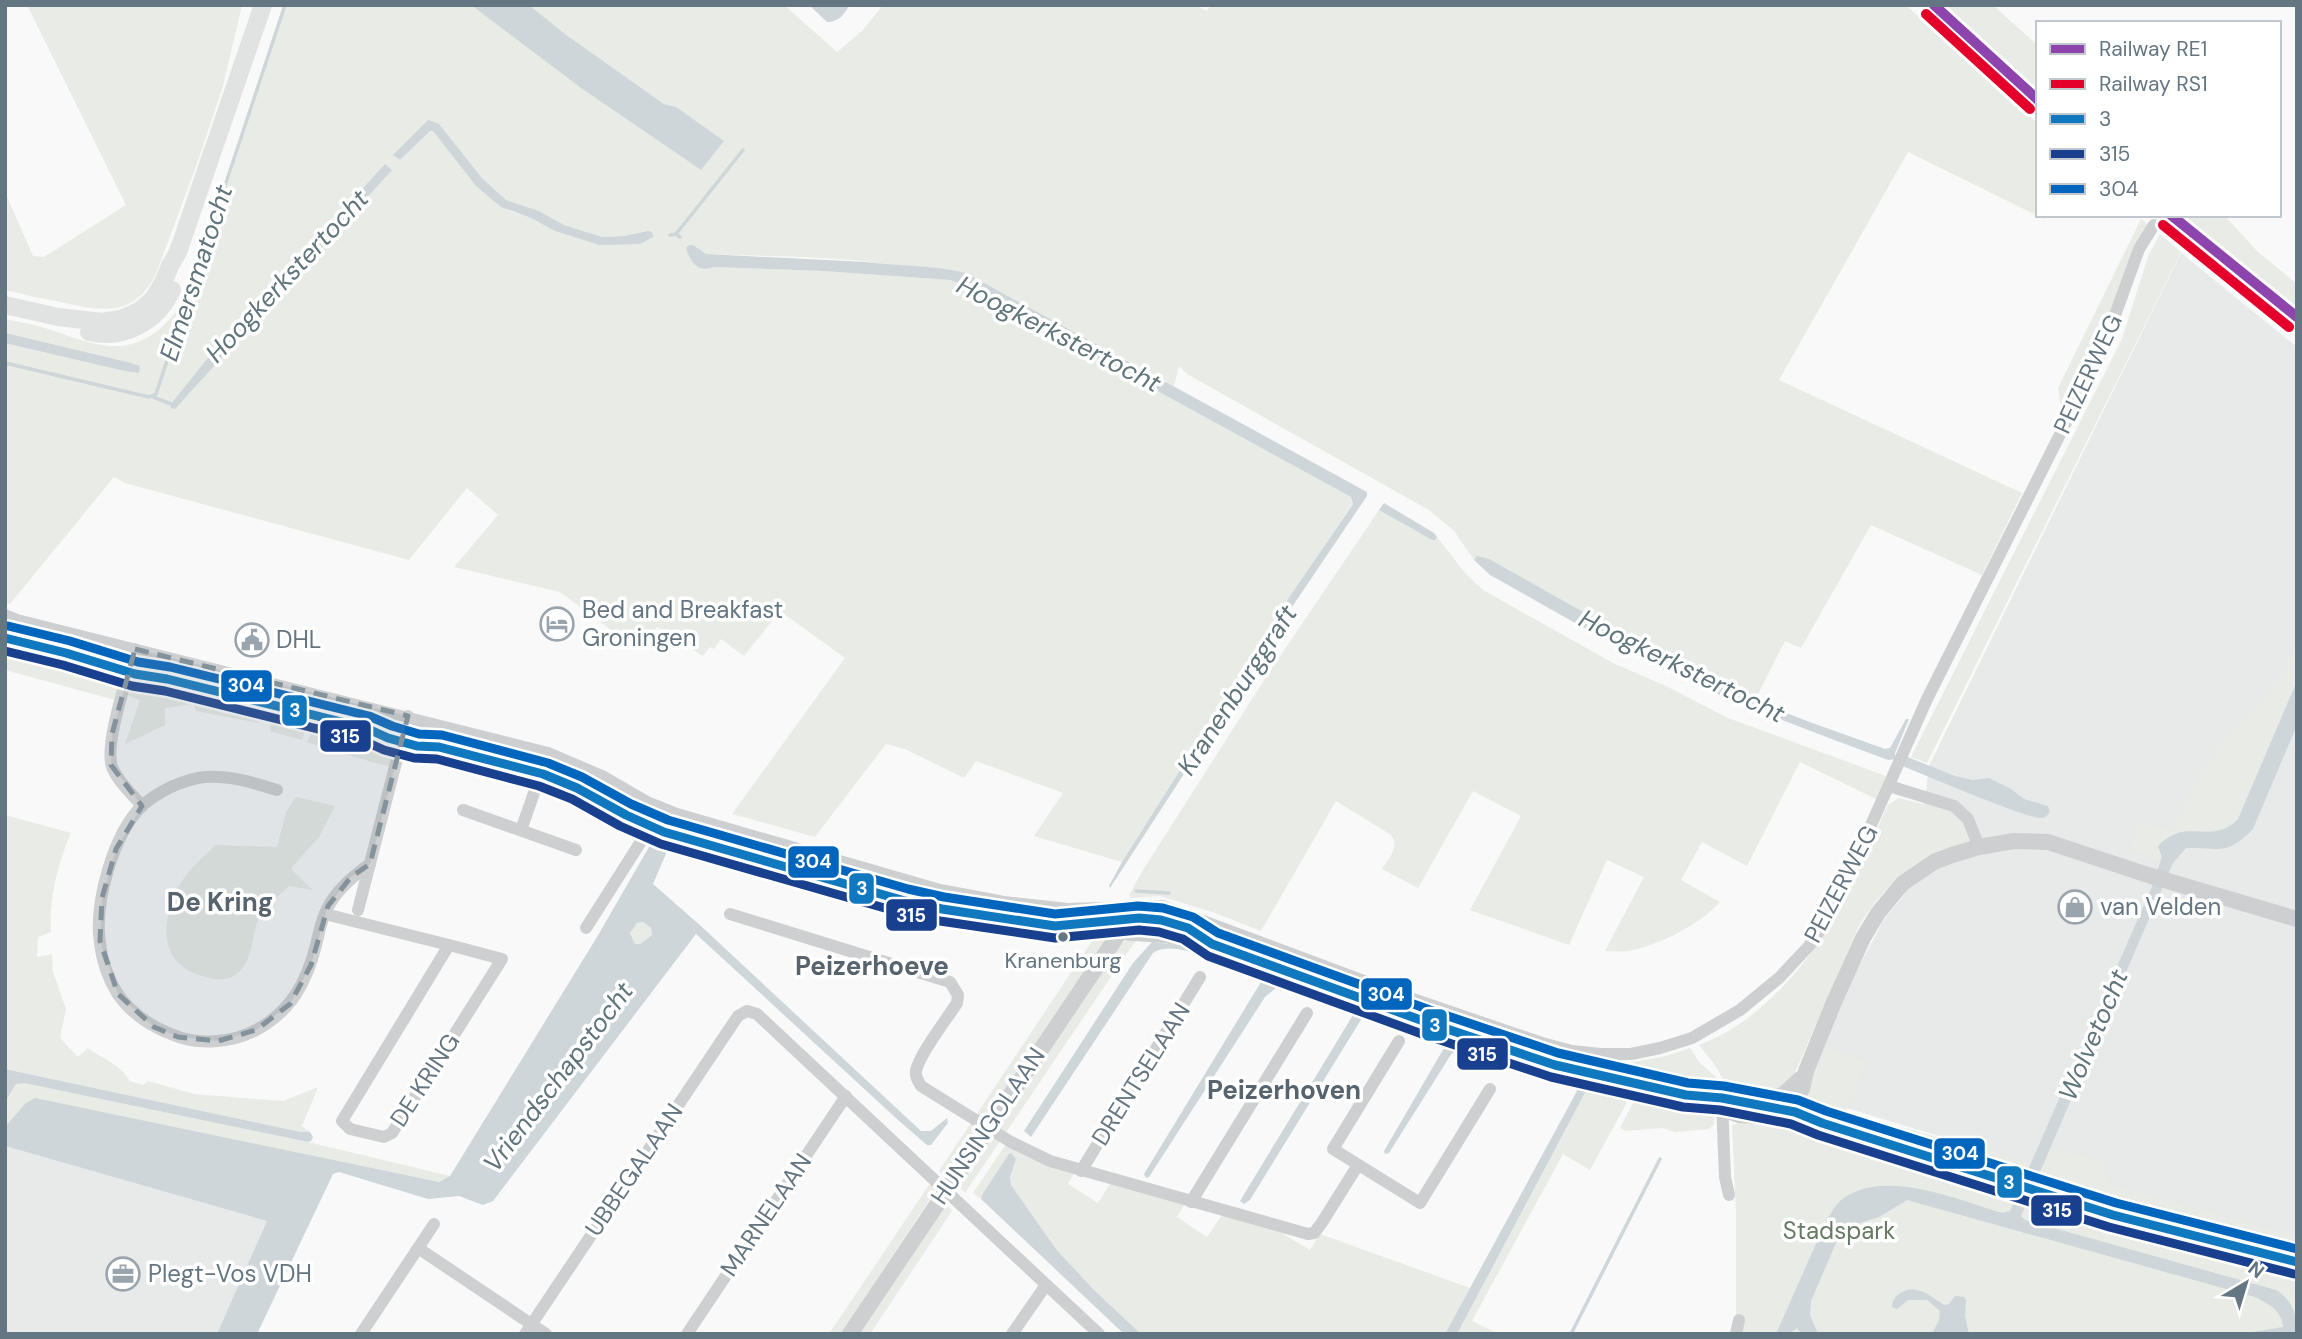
<svg xmlns="http://www.w3.org/2000/svg" width="2302" height="1339" viewBox="0 0 2302 1339" font-family="'DM Sans',sans-serif">
<style>
.built{fill:#e8e9e9}
.green{fill:#e8ebe6;fill-rule:evenodd}
.water{fill:#ced6d9;fill-rule:evenodd}
.lines{fill:none;stroke-linecap:round;stroke-linejoin:round}
.stream{stroke:#ced6d9;stroke-width:3.5}
.minor{stroke:#cecfd0;stroke-width:12}
.tertiary{stroke:#cecfd0;stroke-width:16}
.secondary{stroke:#e1e2e2;stroke-width:18}
.bus-1-casing{stroke:#fff;stroke-width:14}
.bus-2-casing{stroke:#fff;stroke-width:14}
.bus-3-casing{stroke:#fff;stroke-width:14}
.bus-1{stroke:#1078be;stroke-width:9}
.bus-2{stroke:#19408f;stroke-width:9}
.bus-3{stroke:#0065bd;stroke-width:9}
.rail-1-casing{stroke:#fff;stroke-width:16}
.rail-2-casing{stroke:#fff;stroke-width:16}
.rail-1{stroke:#8e44ad;stroke-width:10}
.rail-2{stroke:#e4002b;stroke-width:10}
.marked{fill:#84929c;fill-opacity:0.2;stroke:#84929c;stroke-width:5;stroke-dasharray:14 9;stroke-linejoin:round}
.bus-dot{fill:#657683;stroke:#fff;stroke-width:2.5}
.labels{text-anchor:middle;stroke-width:7;stroke-linejoin:round;paint-order:stroke}
.bus-label{font-size:22px;fill:#657683;stroke:#fff}
.street-label{font-size:24px;fill:#657683;stroke:#fff}
.poi-label{font-size:24px;fill:#657683;stroke:#fff;text-anchor:start}
.park-label{font-size:24px;fill:#687a64;stroke:#fff}
.water-label{font-size:26px;font-style:italic;fill:#60757c;stroke:#fff}
.neighbourhood-label{font-size:26px;font-weight:bold;fill:#57646e;stroke:#fff}
.line-badge{stroke:#fff;stroke-width:2.5}
.badge-label{font-size:19px;text-anchor:middle;font-weight:bold;fill:#fff}
</style>
<rect width="100%" height="100%" fill="#f9f9f9"/>
<g class="built">
<path d="M2181,253L2297,347V1245L1804,1095L1844,995L1883,921L1905,894L1921,835L1929,766Z"/>
<path d="M5,1146L268,1221L217,1334H5Z"/>
</g>
<g class="green">
<path d="M27,5H242L223,86L198,161L156,274C134,316 106,312 65,303C45,299 25,295 5,290V192L33,256L44,257L126,205Z"/>
<path d="M286,5H471L581,88L701,170L676,107L664,104L565,34L529,5H784L837,52L862,31L883,5H1195L1207,11L1211,5H1906L2038,124V215H2046L2044,219L1908,152L1779,380L2022,493L1982,575L1871,525L1801,648L1785,641L1755,700L1475,558L1474,560L1454,531L1429,510L1187,374L1179,366L1174,386L966,273C940,266 916,267 890,265C881,265 873,262 864,261C811,256 759,256 706,254L701,251V270L713,267L823,271L950,280L964,285L1351,497L1353,503L1290,596L1122,862L1034,836L1063,793L976,761L964,778L905,749L886,744L815,837L732,814L845,658L780,611L744,656L721,639L714,649L710,647L703,656L657,627L641,646L635,648L560,592L454,567L498,515L467,488L409,560L125,483L114,477L10,604L5,602V319C19,322 34,324 48,329C88,342 124,361 162,327C175,315 185,299 195,284ZM439,124L482,178L506,200L539,211L564,225L602,237L624,236L648,231L599,245L555,231L531,218L510,211L476,186L433,131H430L400,160L394,155ZM385,164L170,405L207,359Z"/>
<path d="M1941,5H1993L2038,46V94Z"/>
<path d="M2178,215H2224L2258,252L2297,284V311Z"/>
<path d="M2141,219L2151,227L2130,279L2069,407L2061,408L2058,388Z"/>
<path d="M2160,234L2181,252L1927,763L1911,757L2122,339L2149,254Z"/>
<path d="M1379,510L1432,540L1437,537L1465,573L1483,590L1613,663L1666,686L1728,718L1886,776L1876,799L1800,762L1747,866L1702,842L1681,880L1720,902C1699,925 1658,946 1627,951C1620,952 1612,951 1605,951L1644,877L1607,860L1569,945L1470,910L1521,816L1473,791L1418,888L1382,869C1389,858 1400,847 1391,835L1336,801L1261,931L1215,913L1160,896L1131,898L1129,895L1143,870L1266,677Z"/>
<path d="M5,619L124,652L125,661L5,632Z"/>
<path d="M5,643L79,662L121,676L115,700L5,670Z"/>
<path d="M2297,649V681L2238,819L2231,826L2214,832L2185,830L2176,833L2162,841L2158,850L2161,860L2129,850L2138,822L2172,831L2200,774L2213,754L2286,672Z"/>
<path d="M148,658L218,674L216,684L248,692L251,682L314,698L311,708L139,665Z"/>
<path d="M133,679L261,709L258,723L196,711L194,704L165,708V725L125,744L140,700L128,696Z"/>
<path d="M321,700L397,720L399,729L319,710Z"/>
<path d="M270,711L309,721L302,740L270,731Z"/>
<path d="M315,725L371,739L395,749L390,767L329,750L307,742Z"/>
<path d="M416,725L463,736L461,745L498,755L501,745L533,755L538,766L409,732Z"/>
<path d="M555,762L594,777L619,791L615,799L643,815L647,807L652,812L651,819L624,808L586,785L547,769Z"/>
<path d="M296,797L335,806L319,837L292,867V870L313,890L289,886C281,895 268,903 262,912C250,930 256,962 235,975C224,982 210,979 199,975C154,960 163,913 182,881C190,868 205,856 215,845L277,847L286,812Z"/>
<path d="M1899,798C1925,805 1961,809 1969,840C1923,853 1881,886 1858,928L1790,1084L1811,1073L1815,1074L1826,1047L1866,1062L1846,1112L2031,1163L2024,1180L1838,1122L2151,1231L2297,1270V1334H1736V1214L1732,1125L1737,1124C1737,1107 1733,1107 1728,1093C1720,1069 1714,1064 1699,1045C1756,1024 1801,972 1832,922C1853,887 1870,842 1888,805Z"/>
<path d="M5,815L71,833C57,865 49,898 51,932L38,937L37,957L52,954L53,972L66,1009L60,1038L78,1057L88,1048C103,1059 120,1064 130,1081L143,1085L148,1081L194,1094L283,1101L318,1087L302,1126L310,1132H301L5,1069Z"/>
<path d="M667,816L938,894L982,904L1025,910L1102,913L1103,916L1072,918L1003,914L942,904L700,837L658,823L661,817Z"/>
<path d="M643,922L651,928L652,935L640,944H635L630,933L637,923Z"/>
<path d="M1214,931L1263,951L1265,955L1264,956L1212,936Z"/>
<path d="M1096,935H1110L946,1177L939,1171Z"/>
<path d="M1140,936L1127,953L965,1193L958,1185L1119,946L1128,939Z"/>
<path d="M1690,1048L1700,1063L1717,1078L1718,1094L1585,1059L1623,1064L1666,1056Z"/>
<path d="M1531,1064L1699,1104L1715,1114L1714,1125L1709,1129L1675,1132L1663,1128L1625,1131L1620,1128L1635,1099L1630,1097L1590,1170L1563,1154L1472,1321L1498,1334H1457L1587,1089L1591,1087L1614,1092L1529,1070Z"/>
<path d="M24,1083L308,1142L450,1176L439,1182L10,1123L5,1127V1102L16,1084Z"/>
<path d="M1006,1144L1074,1174L1068,1184L1098,1203L1110,1184L1184,1205L1177,1217L1207,1237L1222,1215L1280,1232L1310,1250L1320,1234L1470,1288L1445,1334H1141L1094,1290L1056,1249L1011,1185L1010,1177L1016,1159L1011,1153L981,1195L982,1200L973,1193Z"/>
<path d="M2051,1147L2099,1161L2104,1168L2109,1185L2297,1236V1254L2102,1203L2035,1183Z"/>
<path d="M931,1182L937,1188L841,1334H829Z"/>
<path d="M946,1204L952,1211L870,1334H859Z"/>
</g>
<g class="water">
<path d="M471,5H529L565,34L664,104L676,107L724,141L701,170L581,88Z"/>
<path d="M809,5H850C844,14 839,22 827,22Z"/>
<path d="M428,120L439,124L482,178L506,200L539,211L564,225L602,237L624,236L648,231L652,232L653,237L640,244L599,245L555,231L531,218L501,207L476,186L433,131H430L400,160L393,155Z"/>
<path d="M385,164L392,170L175,409L171,408L170,405L207,359Z"/>
<path d="M689,245H693L706,254L866,262C899,267 933,264 966,273L1367,492V496L1296,601L1110,888L1109,886L1122,862L1290,596L1353,504L1351,497L964,285L950,280L823,271L713,267C698,274 690,261 686,248Z"/>
<path d="M5,333L127,362L140,366L139,373L125,371L5,343Z"/>
<path d="M1384,503L1434,533L1437,537L1435,540H1432L1379,510Z"/>
<path d="M1477,556L1489,559C1576,608 1663,658 1755,700C1797,719 1841,733 1885,749L1890,748L1906,719H1909L1895,753V759L1888,760C1818,734 1747,708 1679,677C1614,647 1553,610 1490,575L1474,560Z"/>
<path d="M2297,681V725L2253,829C2226,857 2219,847 2186,848L2173,863L2021,1216L2025,1220L2276,1290C2293,1301 2297,1314 2297,1334H2241L2283,1327C2282,1310 2268,1304 2255,1297L1907,1200L1879,1217L1851,1226L1839,1236L1811,1301L1810,1315L1818,1334H1802L1797,1328L1789,1334H1776L1826,1221C1832,1212 1837,1201 1847,1196C1890,1170 1958,1200 2002,1213L2010,1211L2151,889L2162,857L2158,846C2187,815 2211,847 2238,819Z"/>
<path d="M1905,756L1955,776L1973,780L1989,778L2011,789L2024,799L2048,806L2050,812C2047,815 2047,817 2042,818C2030,820 1920,773 1900,765Z"/>
<path d="M653,840L668,849L653,884L702,927L921,1131H931L947,1118L948,1123L931,1145H927L898,1120L696,934L493,1201L483,1205L459,1196L428,1199L339,1172L333,1174L257,1334H217L267,1221L5,1146V1127L26,1103L35,1098L439,1182L450,1176L597,937ZM643,922L651,928L652,935L640,944H635L630,933L637,923Z"/>
<path d="M1152,942L1186,946L1511,1064L1512,1068L1459,1051L1452,1053L1389,1153L1385,1154L1384,1151L1444,1048L1442,1045L1368,1017L1362,1018L1250,1200L1244,1204L1240,1201L1353,1015L1352,1012L1276,988L1265,997L1149,1177L1146,1178L1144,1174L1261,982L1259,979C1235,971 1175,936 1153,953L1031,1137L1024,1131L1133,963Z"/>
<path d="M5,1069L301,1132H310L313,1137L311,1141L308,1142L24,1083L16,1084L5,1102Z"/>
<path d="M1530,1070L1559,1078L1612,1088L1615,1091L1590,1087L1587,1089L1457,1334H1445L1577,1091L1575,1087L1529,1073Z"/>
<path d="M1011,1153L1016,1159L1010,1177L1011,1185L1056,1249L1094,1290L1141,1334H1124L982,1200L981,1196L1009,1154Z"/>
<path d="M1913,1289L1926,1293L1944,1305L1949,1304L1955,1296L1964,1297L1966,1300L1965,1316L1969,1334H1932L1939,1320L1940,1311L1927,1300H1908L1897,1309L1892,1307C1892,1296 1903,1290 1913,1289Z"/>
</g>
<g class="lines">
<g class="stream">
<path d="M676,234L743,150"/>
<path d="M670,235L676,234L680,237"/>
<path d="M5,363L149,397L156,394L285,5"/>
<path d="M153,397L174,405"/>
<path d="M1136,891L1169,893"/>
<path d="M1571,1334L1660,1159"/>
</g>
<g class="minor">
<path d="M5,615L17,620L548,753L602,776L647,802L677,814L940,890L1004,902L1068,909L1163,906L1407,997L1542,1043L1572,1051L1600,1054H1631L1660,1048L1692,1038L1740,1010L1779,978L1809,946L1825,923L1848,877L1927,699L2102,351L2139,249L2154,225"/>
<path d="M135,649C128,676 104,743 112,767C118,782 132,794 142,806"/>
<path d="M1889,786L1954,806L1968,819L1979,847"/>
<path d="M277,790C254,783 230,775 205,777C184,779 159,791 143,805C113,833 94,904 100,943C102,961 108,978 117,993C130,1012 150,1026 171,1034C198,1046 233,1043 258,1029C292,1010 307,981 316,945C319,933 321,920 327,909C336,890 353,876 370,864"/>
<path d="M463,810L576,850"/>
<path d="M521,830L548,753"/>
<path d="M358,910L408,716"/>
<path d="M325,914L449,945"/>
<path d="M730,914L950,982L958,995L957,1003C947,1019 919,1054 916,1071C915,1076 918,1081 921,1086L1011,1142L1050,1161L1308,1234L1314,1233L1321,1224L1358,1165"/>
<path d="M586,928L647,832L659,807"/>
<path d="M449,945L502,959L392,1133L384,1137L350,1129L342,1121Z"/>
<path d="M1399,1041L1333,1149L1420,1203L1490,1089"/>
<path d="M1722,1102L1725,1177L1729,1195"/>
<path d="M1081,1171L1200,977"/>
<path d="M1191,1202L1307,1013"/>
<path d="M418,1248L546,1334"/>
<path d="M361,1334L434,1224"/>
<path d="M525,1334L738,1016L747,1011L757,1014L1099,1334"/>
<path d="M687,1334L846,1096"/>
<path d="M1012,1334L1046,1285"/>
<path d="M1736,1334L1739,1320"/>
</g>
<g class="tertiary">
<path d="M1120,932L1164,935L1212,944L1426,1022L1535,1059L1686,1095L1739,1115L1778,1117L1802,1089L1806,1071L1834,1002L1863,938L1878,913L1903,883L1934,862L1952,855L1979,847L2014,841L2048,842L2151,876L2297,919"/>
<path d="M1706,1097L1762,1105L1784,1094L1800,1079"/>
<path d="M850,1334L1128,920C1157,916 1184,923 1207,941"/>
</g>
<g class="secondary">
<path d="M5,305L58,317L102,322L121,319L139,311L153,299L163,283L170,266L178,252L263,5"/>
<path d="M89,332C124,340 157,322 172,290"/>
</g>
<defs>
<path id="bus-1" d="M5,638L66,653L135,674L167,679L366,728L388,738L417,746L439,747L543,774L577,788L626,815L664,832L905,901L942,909L1055,926L1139,918L1161,920L1188,928L1212,944L1426,1022L1555,1065L1686,1095L1722,1098L1795,1112L1822,1123L2113,1215L2297,1262"/>
<path id="bus-2" d="M5,651L63,665L132,686L165,691L362,740L384,750L414,758L437,759L539,786L572,799L620,826L661,844L902,913L940,921L1055,938L1139,930L1159,932L1183,939L1208,956L1422,1034L1551,1077L1683,1107L1720,1110L1791,1124L1818,1135L2109,1227L2294,1274"/>
<path id="bus-3" d="M8,626L70,641L138,662L170,667L369,716L392,726L419,734L442,735L548,763L582,777L631,804L668,820L908,889L944,897L1055,914L1138,906L1163,908L1193,917L1218,933L1430,1010L1558,1053L1688,1083L1724,1086L1798,1100L1826,1111L2116,1203L2297,1249"/>
</defs>
<use href="#bus-1" class="bus-1-casing"/>
<use href="#bus-2" class="bus-2-casing"/>
<use href="#bus-3" class="bus-3-casing"/>
<use href="#bus-1" class="bus-1"/>
<use href="#bus-2" class="bus-2"/>
<use href="#bus-3" class="bus-3"/>
<defs>
<g id="rail-1">
<path d="M1934,5L2038,100"/>
<path d="M2171,215L2297,317"/>
</g>
<g id="rail-2">
<path d="M1926,14L2030,109"/>
<path d="M2163,225L2289,327"/>
</g>
</defs>
<use href="#rail-1" class="rail-1-casing"/>
<use href="#rail-2" class="rail-2-casing"/>
<use href="#rail-1" class="rail-1"/>
<use href="#rail-2" class="rail-2"/>
</g>
<path class="marked" d="M135,649L408,716L370,864L351,877L328,906L311,965L290,1004L256,1030L218,1041L178,1037L154,1027L118,994L100,941L102,898L116,849L142,806L111,765L112,734Z"/>
<defs>
<symbol id="hotel-ring" viewBox="-11 -11 22 22"><circle r="9.5" fill="#fff" stroke="#99a4ac" stroke-width="1.5"/><path d="M-6-4.5h1.5V1H6V5H4.5V3h-9V5H-6ZM-4 0a1.8 1.8 0 1 1 3.6 0ZM.5 0V-2.5h3Q6-2.5 6 0Z" fill="#99a4ac"/></symbol>
<symbol id="civic-ring" viewBox="-11 -11 22 22"><circle r="9.5" fill="#fff" stroke="#99a4ac" stroke-width="1.5"/><path d="M-.6-6.5H3V-4.5H.6V-3L4-1V1h2V6H-6V1h2V-1L-.6-3ZM-1.2 2.5V6h2.4V2.5Z" fill="#99a4ac"/></symbol>
<symbol id="shop-ring" viewBox="-11 -11 22 22"><circle r="9.5" fill="#fff" stroke="#99a4ac" stroke-width="1.5"/><path d="M-5-2.5h2.3a2.7 3.5 0 0 1 5.4 0H5L5.5 6h-11ZM-1.5-2.5h3a1.5 2.3 0 0 0-3 0Z" fill="#99a4ac"/></symbol>
<symbol id="office-ring" viewBox="-11 -11 22 22"><circle r="9.5" fill="#fff" stroke="#99a4ac" stroke-width="1.5"/><path d="M-6-3h4V-5.5h4V-3h4V5H-6ZM-1-4.5V-3h2v-1.5ZM-6 0V1H6V0Z" fill="#99a4ac"/></symbol>
</defs>
<g fill-rule="evenodd">
<use href="#hotel-ring" x="538" y="605" width="38" height="38"/>
<use href="#civic-ring" x="233" y="621" width="38" height="38"/>
<use href="#shop-ring" x="2056" y="888" width="38" height="38"/>
<use href="#office-ring" x="104" y="1255" width="38" height="38"/>
</g>
<circle class="bus-dot" cx="1063" cy="937" r="6"/>
<g class="labels">
<g class="bus-label">
<text x="1063" y="968">Kranenburg</text>
</g>
<g class="street-label">
<text transform="translate(2088 374) rotate(-65)" y="8">PEIZERWEG</text>
<text transform="translate(1841 884) rotate(-62)" y="8">PEIZERWEG</text>
<text transform="translate(1141 1074) rotate(-58)" y="8">DRENTSELAAN</text>
<text transform="translate(425 1080) rotate(-57)" y="8">DE KRING</text>
<text transform="translate(988 1126) rotate(-56)" y="8">HUNSINGOLAAN</text>
<text transform="translate(634 1170) rotate(-56)" y="8">UBBEGALAAN</text>
<text transform="translate(766 1215) rotate(-56)" y="8">MARNELAAN</text>
</g>
<g class="poi-label">
<text x="582" y="618">Bed and Breakfast<tspan x="582" dy="28">Groningen</tspan></text>
<text x="276" y="648">DHL</text>
<text x="2100" y="915">van Velden</text>
<text x="148" y="1282">Plegt-Vos VDH</text>
</g>
<g class="park-label">
<text x="1839" y="1239">Stadspark</text>
</g>
<g class="water-label">
<text transform="translate(196 273) rotate(-72)" y="9">Elmersmatocht</text>
<text transform="translate(287 276) rotate(-47)" y="9">Hoogkerkstertocht</text>
<text transform="translate(1059 334) rotate(27)" y="9">Hoogkerkstertocht</text>
<text transform="translate(1682 666) rotate(26)" y="9">Hoogkerkstertocht</text>
<text transform="translate(1237 690) rotate(-57)" y="9">Kranenburggraft</text>
<text transform="translate(2093 1035) rotate(-67)" y="9">Wolvetocht</text>
<text transform="translate(558 1077) rotate(-53)" y="9">Vriendschapstocht</text>
</g>
<g class="neighbourhood-label">
<text x="220" y="911">De Kring</text>
<text x="872" y="975">Peizerhoeve</text>
<text x="1284" y="1099">Peizerhoven</text>
</g>
</g>
<g class="line-badge">
<rect x="220" y="669" width="53" height="34" rx="7" fill="#0065bd"/>
<rect x="281" y="694" width="27" height="33" rx="7" fill="#1078be"/>
<rect x="319" y="719" width="53" height="34" rx="7" fill="#19408f"/>
<rect x="787" y="845" width="53" height="34" rx="7" fill="#0065bd"/>
<rect x="848" y="872" width="27" height="33" rx="7" fill="#1078be"/>
<rect x="885" y="898" width="53" height="34" rx="7" fill="#19408f"/>
<rect x="1360" y="977" width="53" height="34" rx="7" fill="#0065bd"/>
<rect x="1421" y="1008" width="27" height="34" rx="7" fill="#1078be"/>
<rect x="1456" y="1037" width="53" height="34" rx="7" fill="#19408f"/>
<rect x="1933" y="1137" width="53" height="33" rx="7" fill="#0065bd"/>
<rect x="1996" y="1165" width="27" height="34" rx="7" fill="#1078be"/>
<rect x="2030" y="1194" width="53" height="33" rx="7" fill="#19408f"/>
</g>
<g class="badge-label">
<text x="246" y="692">304</text>
<text x="295" y="717">3</text>
<text x="345" y="743">315</text>
<text x="813" y="868">304</text>
<text x="862" y="895">3</text>
<text x="911" y="922">315</text>
<text x="1386" y="1001">304</text>
<text x="1435" y="1032">3</text>
<text x="1482" y="1061">315</text>
<text x="1960" y="1160">304</text>
<text x="2009" y="1189">3</text>
<text x="2057" y="1217">315</text>
</g>
<rect width="2302" height="1339" fill="none" stroke="#657683" stroke-width="14"/>
<rect x="2036" y="21" width="245" height="196" fill="#ffffff" stroke="#c1c8cd" stroke-width="2"/>
<rect x="2050" y="44" width="35" height="10" fill="#8e44ad" stroke="#c1c8cd" stroke-width="2"/>
<text x="2099" y="56" font-size="21" fill="#657683">Railway RE1</text>
<rect x="2050" y="79" width="35" height="10" fill="#e4002b" stroke="#c1c8cd" stroke-width="2"/>
<text x="2099" y="91" font-size="21" fill="#657683">Railway RS1</text>
<rect x="2050" y="114" width="35" height="10" fill="#1078be" stroke="#c1c8cd" stroke-width="2"/>
<text x="2099" y="126" font-size="21" fill="#657683">3</text>
<rect x="2050" y="149" width="35" height="10" fill="#19408f" stroke="#c1c8cd" stroke-width="2"/>
<text x="2099" y="161" font-size="21" fill="#657683">315</text>
<rect x="2050" y="184" width="35" height="10" fill="#0065bd" stroke="#c1c8cd" stroke-width="2"/>
<text x="2099" y="196" font-size="21" fill="#657683">304</text>
<g transform="translate(2246 1283) rotate(38)" stroke="#ffffff" stroke-width="5" paint-order="stroke">
<path d="M0-5L12 26L0 18L-12 26Z" fill="#657683"/>
<text y="-10" font-size="19" font-weight="bold" text-anchor="middle" fill="#657683">N</text>
</g>
</svg>
